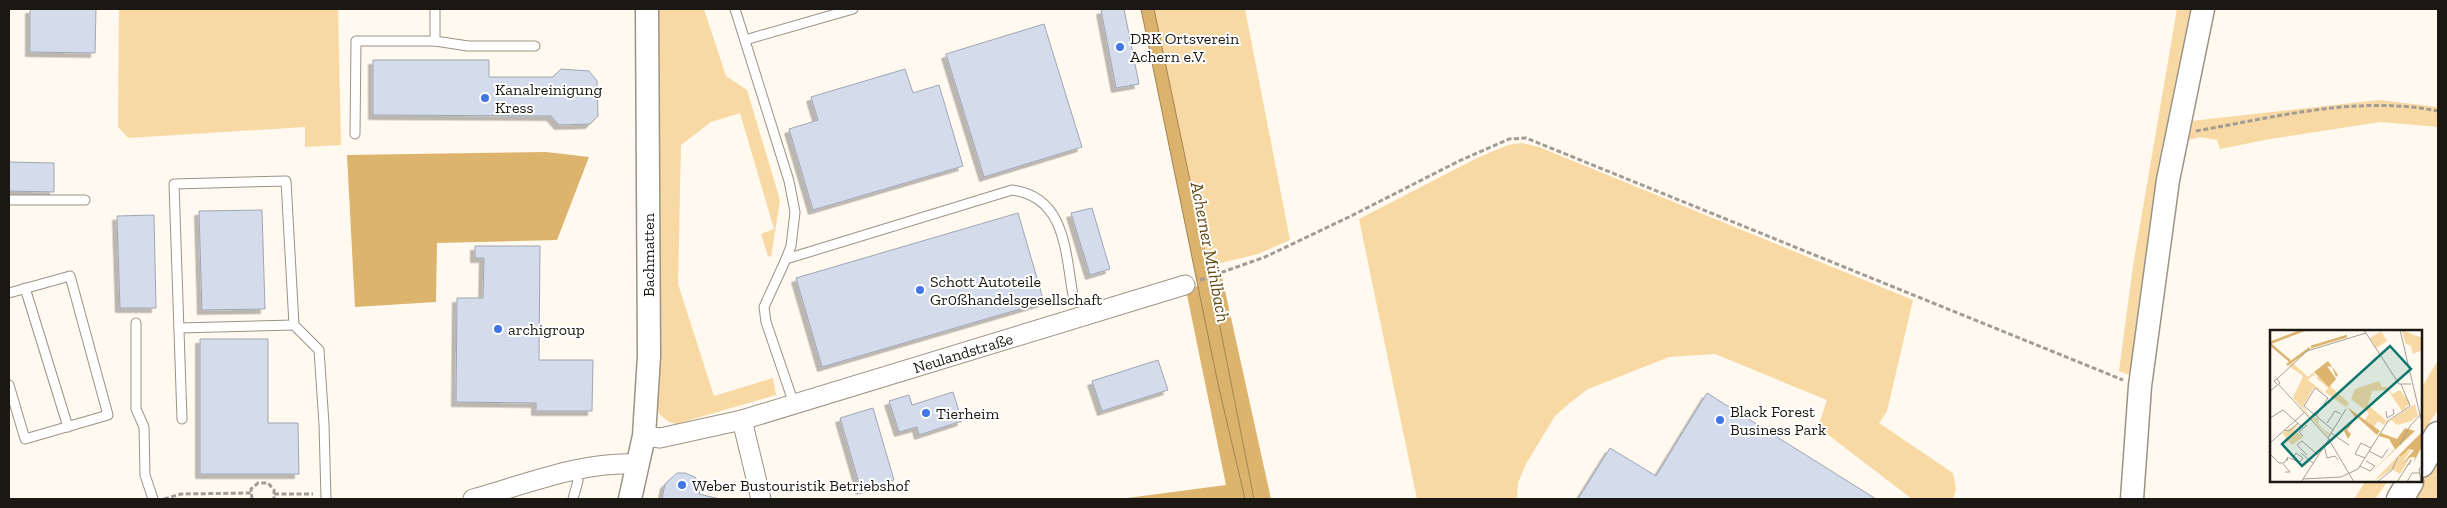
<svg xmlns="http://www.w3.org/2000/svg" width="2447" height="508" viewBox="0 0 2447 508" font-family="'Zilla Slab',serif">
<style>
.green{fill:#f8d9a4}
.forest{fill:#dcb46d}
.water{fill:#dcb36d;stroke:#a28452}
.building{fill:#d4dceb;stroke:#9ea6b4;filter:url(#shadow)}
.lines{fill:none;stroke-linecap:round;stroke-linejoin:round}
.service-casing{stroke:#9b9385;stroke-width:11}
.minor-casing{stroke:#9b9385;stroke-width:21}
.tertiary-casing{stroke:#9b9385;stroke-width:25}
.secondary-casing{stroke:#9b9385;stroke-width:29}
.path{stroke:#a19d95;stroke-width:3;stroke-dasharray:5 2.5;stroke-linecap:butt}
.service{stroke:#fff;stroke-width:9}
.minor{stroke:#fff;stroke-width:19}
.tertiary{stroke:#fff;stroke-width:22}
.secondary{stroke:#fff;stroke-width:26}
.poi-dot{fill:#4275e6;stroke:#fff;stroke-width:2}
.labels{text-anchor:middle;stroke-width:4;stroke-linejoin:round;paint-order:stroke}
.poi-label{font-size:16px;fill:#1b1813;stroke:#fff;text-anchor:start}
.street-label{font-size:16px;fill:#1b1813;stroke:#fff}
.water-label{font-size:18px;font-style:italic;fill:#644912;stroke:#fff}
.inset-river{fill:none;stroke:#dcb36d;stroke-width:2.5}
.inset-road{fill:none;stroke:#a49f98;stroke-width:1}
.view{fill:#0f766e;fill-opacity:0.15;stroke:#0f766e;stroke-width:2.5}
.inset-edge{fill:none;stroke:#1b1813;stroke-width:2.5}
</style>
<defs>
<filter id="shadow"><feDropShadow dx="-4.5" dy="4.5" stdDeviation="0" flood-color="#0004"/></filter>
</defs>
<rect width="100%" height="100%" fill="#fff9f0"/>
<g class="green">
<path d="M119,9H338L341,145L305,147V127L128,138L118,127Z"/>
<path d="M656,9H704L726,76L747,90L780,200L771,257L768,256L761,234L774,229L740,113L711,122L681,145L678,284L714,396L773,378L776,395L676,424L669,422L659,414L657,404Z"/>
<path d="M1154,9H1245L1290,240L1258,254L1208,266Z"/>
<path d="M2177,9H2192C2169,130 2140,252 2132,376L2119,371L2133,266Z"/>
<path d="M2379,100L2438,107V127L2380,122L2270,139L2220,149L2217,140L2200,137L2189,140L2191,121Z"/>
<path d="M1522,143L1539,147L1913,300L1887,411L1879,423L1953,473L1956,489L1953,499H1912L1818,427L1827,400L1715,354L1669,357L1588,389L1572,401L1555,416L1526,464L1518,483L1517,499H1417L1359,219L1477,158L1508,145Z"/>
<path d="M2438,360V410L2421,435V389Z"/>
<path d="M2438,456V499H2413Z"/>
<path d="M2365,482H2387L2375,499H2354Z"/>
</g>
<g class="forest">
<path d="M546,152L589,157L557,240L437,243L436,302L355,307L347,155Z"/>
<path d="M1222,277L1271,499H1254L1211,281Z"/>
<path d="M1198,286L1245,499H1120L1226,485L1186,290Z"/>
</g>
<path class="water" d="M1141,9H1154L1208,266L1254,499H1245L1218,384Z"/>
<g class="building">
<path d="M30,9H96L95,53L30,52Z"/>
<path d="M1107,9H1124L1139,84L1116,88L1101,10Z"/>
<path d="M1044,24L1082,147L984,177L946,54Z"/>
<path d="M373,60H489V77H553L561,69L589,71L597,81L598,116L590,124L559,125L551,116L373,115Z"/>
<path d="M905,69L913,93L939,85L963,166L813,210L789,129L818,120L811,97Z"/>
<path d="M9,162L54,163V192L9,191Z"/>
<path d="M1092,208L1110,269L1090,275L1071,213Z"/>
<path d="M262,210L265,309L202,310L199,211Z"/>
<path d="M1018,213L1044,302L822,367L796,278Z"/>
<path d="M154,215L156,308H120L117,216Z"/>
<path d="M475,246H540L539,360H593L592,411H536V403L456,402L457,298H483L484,258H475Z"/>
<path d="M200,339H268V423H298L299,474H200Z"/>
<path d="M1158,360L1168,390L1102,411L1092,381Z"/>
<path d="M953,392L962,421L919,435L917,427L899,432L889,401L909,395L912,405Z"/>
<path d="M1707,393L1876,499H1578L1610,448L1656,476Z"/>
<path d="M873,408L894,480L861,490L840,418Z"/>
<path d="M677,473H685L695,477L701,487L699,494L720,499H662L665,484Z"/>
</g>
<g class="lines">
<defs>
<g id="service">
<path d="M735,9L789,181L795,212L791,246L786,259L764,307L766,322L794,404"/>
<path d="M745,40L853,9"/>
<path d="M435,41V9"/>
<path d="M355,134L356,41H435L468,46H535"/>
<path d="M9,200H85"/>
<path d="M786,259L1012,190C1066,197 1065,252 1073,295"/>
<path d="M25,288L68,427"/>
<path d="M9,293L70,276L108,415L25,439L9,385"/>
<path d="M136,323V409L144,427L145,475L153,499"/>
<path d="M179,328L294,325"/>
<path d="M182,419L174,184L286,181L294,325L319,350L324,424L326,499"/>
<path d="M573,499L578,481L574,470"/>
</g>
<g id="minor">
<path d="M742,420L761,499"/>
<path id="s1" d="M644,436L660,438L742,420L1185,285"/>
<path d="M473,499C527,484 582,461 638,464"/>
</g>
<g id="tertiary">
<path d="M630,499L644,436L649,356L647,9"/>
<path d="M2132,499L2140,386L2168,180L2203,9"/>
</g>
<g id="secondary">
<path d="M2421,464L2438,435"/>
<path d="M2400,499L2410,482"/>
</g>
</defs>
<use href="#service" class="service-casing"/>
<use href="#minor" class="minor-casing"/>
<use href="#tertiary" class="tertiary-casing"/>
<use href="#secondary" class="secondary-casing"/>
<g class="path">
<path d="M2196,131C2276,117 2358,95 2438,111"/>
<path d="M1200,280L1265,257L1351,216L1459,161L1509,139L1526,138L2123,380"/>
<path d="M274,494H313"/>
<path d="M164,499L181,494L251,493"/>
<path d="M252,499L251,489L258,483H268L274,490V499"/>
</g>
<use href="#service" class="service"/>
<use href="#minor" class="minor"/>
<use href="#tertiary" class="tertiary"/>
<use href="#secondary" class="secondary"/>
</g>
<g class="poi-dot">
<circle cx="1120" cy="47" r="5"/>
<circle cx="485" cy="98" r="5"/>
<circle cx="920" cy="290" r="5"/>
<circle cx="498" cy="329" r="5"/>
<circle cx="926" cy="413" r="5"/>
<circle cx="1720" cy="420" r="5"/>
<circle cx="682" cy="485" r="5"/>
</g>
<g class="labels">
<g class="poi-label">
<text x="1130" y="44">DRK Ortsverein<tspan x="1130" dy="18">Achern e.V.</tspan></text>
<text x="495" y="95">Kanalreinigung<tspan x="495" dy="18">Kress</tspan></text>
<text x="930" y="287">Schott Autoteile<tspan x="930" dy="18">Gr0ßhandelsgesellschaft</tspan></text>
<text x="508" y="335">archigroup</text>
<text x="1730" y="417">Black Forest<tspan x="1730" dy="18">Business Park</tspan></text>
<text x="936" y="419">Tierheim</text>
<text x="692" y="491">Weber Bustouristik Betriebshof</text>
</g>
<g class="street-label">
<text transform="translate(648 255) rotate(-90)" y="6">Bachmatten</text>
<text dy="6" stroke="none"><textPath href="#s1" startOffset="331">Neulandstraße</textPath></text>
</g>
<g class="water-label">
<text transform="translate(1210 252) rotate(79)" y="6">Acherner Mühlbach</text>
</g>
</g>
<g transform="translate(2270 330)">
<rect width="152" height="152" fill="#fff9f0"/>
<path d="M132,0L152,8V20L143,24L141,16L135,13ZM111,1L117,11L106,18L100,8ZM38,21L23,33L38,47L44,42L45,47H50L79,73L76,77L55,62L58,58L43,45L38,50L57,65L44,57L33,76L40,86L49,89L48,93L53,99L59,103L62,100L58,106L23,68L33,46L19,36ZM109,51L112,57H117L122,64L130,60L140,73L132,81L118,60L102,61L98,75L117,91L114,95L108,91L104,97L95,90L99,83L81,69L85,59ZM145,74L148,86L141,91L127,95L121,90ZM28,94L24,100L33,107L22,115L12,103ZM143,118L133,131L144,127L139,129L130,144L122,139L103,152L129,125Z" fill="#f8d9a4"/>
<path d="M58,31L68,45L66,47L62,37L57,36L66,49L59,57L44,42ZM77,77L110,101L107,105L87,87L77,100L81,104L78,109L74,101L85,87ZM135,98L145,101L94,149L125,119L119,109L109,106L111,103L127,109ZM152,102V116L144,132L145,127H141L132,134L144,120L139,119L130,127L129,125Z" fill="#dcb46d"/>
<path class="inset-river" d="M0,13L34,0M0,14L20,31M41,17L77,6M17,35L40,18"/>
<path class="inset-road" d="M94,0L129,54H141M130,0L152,93M7,49L37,21L96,3M8,54L58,108L84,152M0,61L10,53L7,49L4,51L7,54M116,81L117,88L124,84L123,79M46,86L58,68L45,58L34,76L63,100M0,88L13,80L33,98M57,93L65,81L71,84M14,100L19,101L28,93M61,103L79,115M33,106L29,102L37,95M58,108L76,79M0,113L35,82M54,115L57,128L65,126L68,130M130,115L140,96L153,82M99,121L112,128L118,119M31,123L43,133M0,124L9,133H14L18,127L17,131M37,125L27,115L32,111L48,125M19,128L30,132L33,128L26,123L23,128M95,128L85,124L91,113L101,118M13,134L20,142H15M90,136L100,141L105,136L96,131M33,149L71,147L88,139L118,91L140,76L131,54M31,152L59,109M107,152L122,140L128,127M127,152L141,130L139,135M137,152L142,143H149M151,152L149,139L153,136"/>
<path class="view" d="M120,16L141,39L32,136L12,114Z"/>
<rect width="152" height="152" class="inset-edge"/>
</g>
<rect width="2447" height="508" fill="none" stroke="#1b1813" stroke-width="20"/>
</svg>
